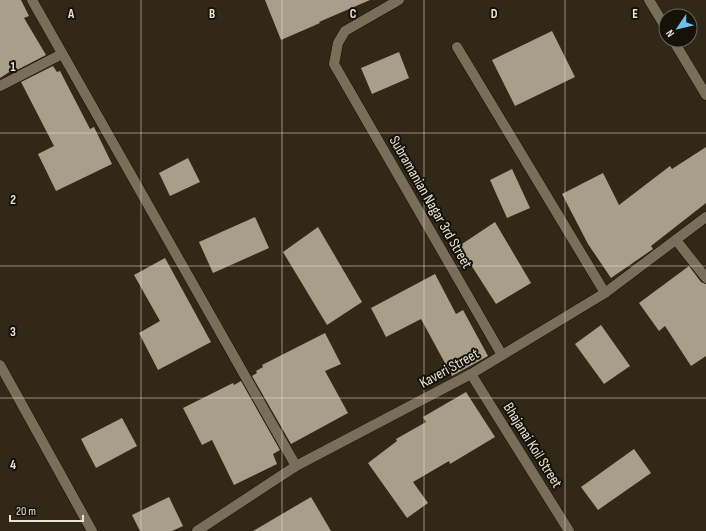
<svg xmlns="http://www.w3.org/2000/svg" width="706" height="531" viewBox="0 0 706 531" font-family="'Sofia Sans Condensed',sans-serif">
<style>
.building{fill:#a99e89}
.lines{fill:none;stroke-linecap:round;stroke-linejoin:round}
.street-casing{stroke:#191102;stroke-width:11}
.street{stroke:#786e5a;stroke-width:10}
.grid{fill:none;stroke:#e9e3d8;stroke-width:1;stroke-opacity:0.55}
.labels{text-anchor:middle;stroke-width:4;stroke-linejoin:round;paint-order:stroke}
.street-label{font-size:15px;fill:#e9e3d8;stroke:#16120a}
.grid-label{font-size:13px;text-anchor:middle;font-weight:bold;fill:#e9e3d8;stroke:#16120a;stroke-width:4;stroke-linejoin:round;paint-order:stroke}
</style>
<rect width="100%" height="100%" fill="#322817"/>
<g class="building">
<path d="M0,0H21L29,16L24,18L46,55L15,71L14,69L0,78Z"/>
<path d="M265,0H370L319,22L320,23L281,40Z"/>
<path d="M552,31L575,77L515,106L492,60Z"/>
<path d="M399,52L409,78L372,94L361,68Z"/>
<path d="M53,66L57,72L60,71L90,129L94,127L112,164L56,191L38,154L54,146L21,82Z"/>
<path d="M706,147V203L651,246L653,249L611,278L588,244L562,194L603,173L619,205L670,166L672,169Z"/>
<path d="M188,158L200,182L170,196L159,173Z"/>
<path d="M512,169L530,208L507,218L490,180Z"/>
<path d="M255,217L269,248L213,273L199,242Z"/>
<path d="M495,222L531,283L496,304L459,246Z"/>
<path d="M318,227L362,302L327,325L283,252Z"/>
<path d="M165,258L211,342L158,370L139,333L160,321L134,275Z"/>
<path d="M689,266L701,282L706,284V356L691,366L665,326L659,331L639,303Z"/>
<path d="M435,274L456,314L463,310L488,356L452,376L421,319L386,337L371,308Z"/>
<path d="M601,325L630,366L604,384L575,344Z"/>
<path d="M325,333L341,364L325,371L348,413L291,444L252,376L257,373L256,371L263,367L262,365Z"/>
<path d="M241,381L280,450L273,454L277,464L234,485L212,440L202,445L183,408L233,383L234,385Z"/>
<path d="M466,392L495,437L450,464L449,461L413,482L428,503L407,518L368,463L397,441L396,439L426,422L423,417Z"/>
<path d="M122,418L137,446L96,468L81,439Z"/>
<path d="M634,449L651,473L598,510L581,487Z"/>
<path d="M169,497L183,526L172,531H140L132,515Z"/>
<path d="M311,497L331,531H253Z"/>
</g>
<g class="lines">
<defs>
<g id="street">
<path d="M32,0L296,466"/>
<path d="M399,0L345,31L338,43L334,64L502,355"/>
<path d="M649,0L666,28"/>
<path d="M673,40L706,95"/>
<path d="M457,47L605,293"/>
<path d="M0,86L62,54"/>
<path d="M676,240L706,278"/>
<path d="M0,365L92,531"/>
<path d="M471,374L569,531"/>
<path d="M197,531L296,466L471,374L605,293L706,217"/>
</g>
</defs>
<use href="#street" class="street-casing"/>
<use href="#street" class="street"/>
</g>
<path class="grid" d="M141,0V531M282,0V531M424,0V531M565,0V531M0,133H706M0,266H706M0,398H706"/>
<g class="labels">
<g class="street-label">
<text transform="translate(431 202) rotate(60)" y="5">Subramanian Nagar 3rd Street</text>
<text transform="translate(449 368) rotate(-29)" y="5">Kaveri Street</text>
<text transform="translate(533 445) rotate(58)" y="5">Bhajanai Koil Street</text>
</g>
</g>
<g class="grid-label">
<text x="71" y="18">A</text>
<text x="212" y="18">B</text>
<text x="353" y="18">C</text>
<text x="494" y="18">D</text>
<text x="635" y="18">E</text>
<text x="13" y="71">1</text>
<text x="13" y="204">2</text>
<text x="13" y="336">3</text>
<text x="13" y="469">4</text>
</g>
<g transform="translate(678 28) rotate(235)"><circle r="19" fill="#16120a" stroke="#6a665c"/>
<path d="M0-3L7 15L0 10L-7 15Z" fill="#6bc3f2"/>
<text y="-6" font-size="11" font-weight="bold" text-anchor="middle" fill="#e9e3d8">N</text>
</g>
<path d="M10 515v6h73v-6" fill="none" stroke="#e9e3d8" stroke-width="2"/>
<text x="16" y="515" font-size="12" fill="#e9e3d8" stroke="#16120a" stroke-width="3" paint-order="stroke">20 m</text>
</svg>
